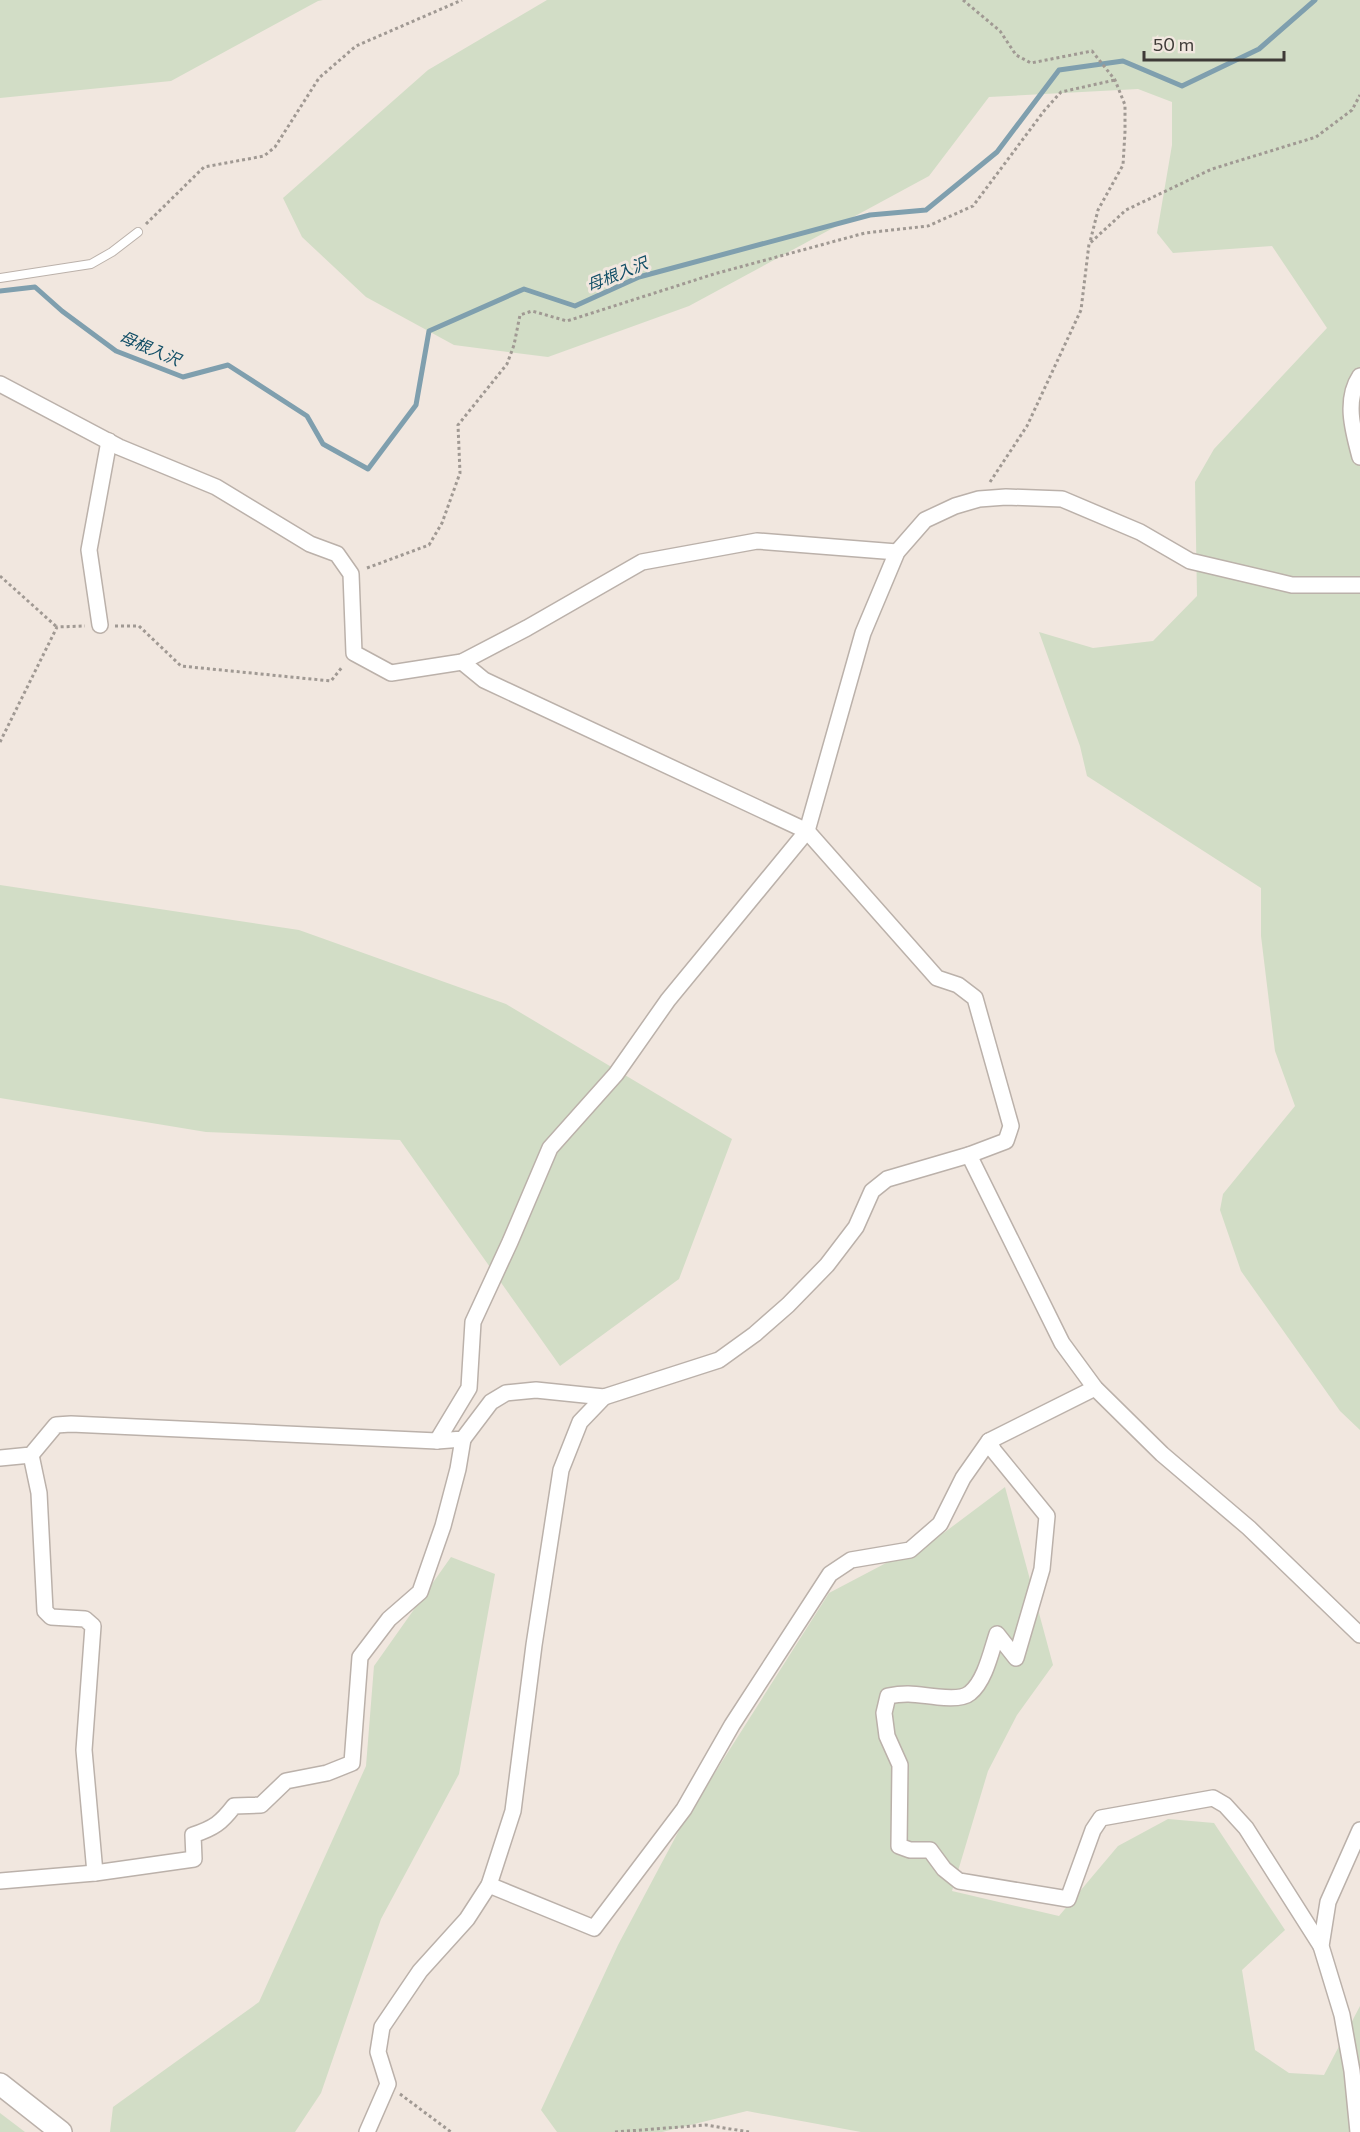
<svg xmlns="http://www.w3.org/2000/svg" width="1360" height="2132" viewBox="0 0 1360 2132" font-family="Commissioner,'Noto Sans JP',sans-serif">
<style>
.green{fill:#d2ddc6}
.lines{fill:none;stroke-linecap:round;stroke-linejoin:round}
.stream{stroke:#7f9fae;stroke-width:5}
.service-casing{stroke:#bbb1aa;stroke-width:10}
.minor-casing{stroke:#bbb1aa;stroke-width:18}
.secondary-casing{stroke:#bbb1aa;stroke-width:24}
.path{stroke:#a09993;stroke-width:3;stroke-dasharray:3 3;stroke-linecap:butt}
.service{stroke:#fff;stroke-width:8}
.minor{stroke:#fff;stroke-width:15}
.secondary{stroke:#fff;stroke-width:21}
.labels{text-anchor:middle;stroke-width:6;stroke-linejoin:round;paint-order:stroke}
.water-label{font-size:16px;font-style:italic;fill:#114e66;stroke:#f1e7df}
</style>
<rect width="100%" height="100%" fill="#f1e7df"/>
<g class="green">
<path d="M0,0H323L318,1L171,81L0,98Z"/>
<path d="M547,0H1360V1430L1340,1411L1241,1271L1220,1210L1223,1194L1295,1106L1275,1051L1261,936V888L1087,776L1080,746L1039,632L1093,648L1153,641L1197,596L1195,482L1214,449L1327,328L1272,246L1173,253L1157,233L1172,145V102L1138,89L989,97L929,176L689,306L548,357L454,345L366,297L302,237L283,198L428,70Z"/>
<path d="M0,885L299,930L506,1004L732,1139L679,1279L560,1366L400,1140L206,1132L0,1098Z"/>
<path d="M1005,1487L1053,1665L1017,1715L988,1771L952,1891L1059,1916L1118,1846L1168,1819L1214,1823L1285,1930L1242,1970L1255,2050L1289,2073L1324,2075L1360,2006V2132H861L747,2111L662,2132H557L541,2110L618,1945L683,1823L829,1593L945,1532Z"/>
<path d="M451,1557L495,1574L459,1774L381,1919L321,2093L295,2132H110L113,2107L259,2002L366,1766L374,1666Z"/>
<path d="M0,2113L25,2132H0Z"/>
</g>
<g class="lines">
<path class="stream" d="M0,291L35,287L62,311L116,351L183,377L228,365L307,416L323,444L368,469L416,405L429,331L524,289L575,306L639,277L870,215L926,210L997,152L1059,70L1123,61L1182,86L1259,49L1315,0"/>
<defs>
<path id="service" d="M0,278L91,264L112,252L138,232"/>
<g id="minor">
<path d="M1360,376C1344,400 1353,431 1360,457"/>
<path d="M0,384L119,447L216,487L310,544L337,554L351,574L354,653L391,673L462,662L527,628L642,562L757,541L897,552"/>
<path d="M100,625L89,550L109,441"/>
<path d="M969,1155L1062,1343L1095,1388L1162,1454L1249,1528L1360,1635"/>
<path d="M437,1441L469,1388L473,1322L510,1242L550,1148L616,1074L668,1000L807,831L863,633L897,552L925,520L955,506L979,499L1006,497L1062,499L1140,532L1190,561L1292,585H1360"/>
<path d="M989,1441L994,1451L1047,1516L1042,1569L1016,1658L997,1634C991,1652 985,1681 970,1693C963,1699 947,1698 938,1697C918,1695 909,1692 888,1696L884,1713L887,1736L900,1765L899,1846L910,1850H930L944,1869L959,1881L1068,1899L1093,1830L1101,1818L1213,1798L1225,1805L1246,1828L1321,1946"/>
<path d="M31,1455L39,1493L45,1611L51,1617L85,1619L93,1626L84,1750L95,1873"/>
<path d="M0,1458L31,1455L56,1425L71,1424L437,1441L463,1439L491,1402L506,1393L536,1390L604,1397L719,1360L755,1334L788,1305L827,1265L856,1227L872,1191L887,1179L969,1155L1006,1141L1011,1126L975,998L958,985L937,978L807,831L484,680L462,662"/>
<path d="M0,1881L95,1873L194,1859L193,1835C214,1828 221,1823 234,1806L261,1805L286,1781L327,1773L352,1763L360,1657L389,1619L420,1592L443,1526L458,1469L463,1439"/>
<path d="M489,1885L594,1928L684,1809L732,1725L830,1574L851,1560L910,1550L940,1524L963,1478L989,1441L1095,1388"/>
<path d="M367,2132L388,2084L378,2052L382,2027L420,1971L467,1919L489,1885L513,1811L534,1645L561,1470L580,1422L604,1397"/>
<path d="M1358,2132L1352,2071L1342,2015L1321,1946L1328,1902L1360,1830"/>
</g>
<path id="secondary" d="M0,2084L61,2132"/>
</defs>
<use href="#service" class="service-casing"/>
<use href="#minor" class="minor-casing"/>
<use href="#secondary" class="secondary-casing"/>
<g class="path">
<path d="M963,0L1000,31L1016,55L1031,63L1092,51L1115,80L1125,105V132L1123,165L1098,210L1090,242"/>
<path d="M146,224L204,167L264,156L275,147L319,78L356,46L462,0"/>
<path d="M990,482L1027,426L1081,310L1089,244L1126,210L1212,169L1316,137L1352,110L1360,95"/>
<path d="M367,568L429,545L442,523L460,473L458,425L507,364L514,345L520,315L532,311L567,321L714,274L865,233L928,226L973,206L1044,111L1061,92L1115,80"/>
<path d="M0,576L57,627"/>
<path d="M115,626H139L181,666L331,681L343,666"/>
<path d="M0,742L57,627L85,626"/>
<path d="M400,2094L451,2132"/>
<path d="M615,2132L706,2125L749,2132"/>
</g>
<use href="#service" class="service"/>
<use href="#minor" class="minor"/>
<use href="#secondary" class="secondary"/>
</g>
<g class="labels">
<g class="water-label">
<text transform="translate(617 274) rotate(-22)" y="6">母根入沢</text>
<text transform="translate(150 348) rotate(23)" y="6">母根入沢</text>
</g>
</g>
<path d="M1144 51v9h140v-9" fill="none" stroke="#3e3a37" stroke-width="3"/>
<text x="1153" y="51" font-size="18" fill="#3e3a37" stroke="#f1e7df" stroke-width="4.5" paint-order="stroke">50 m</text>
</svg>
